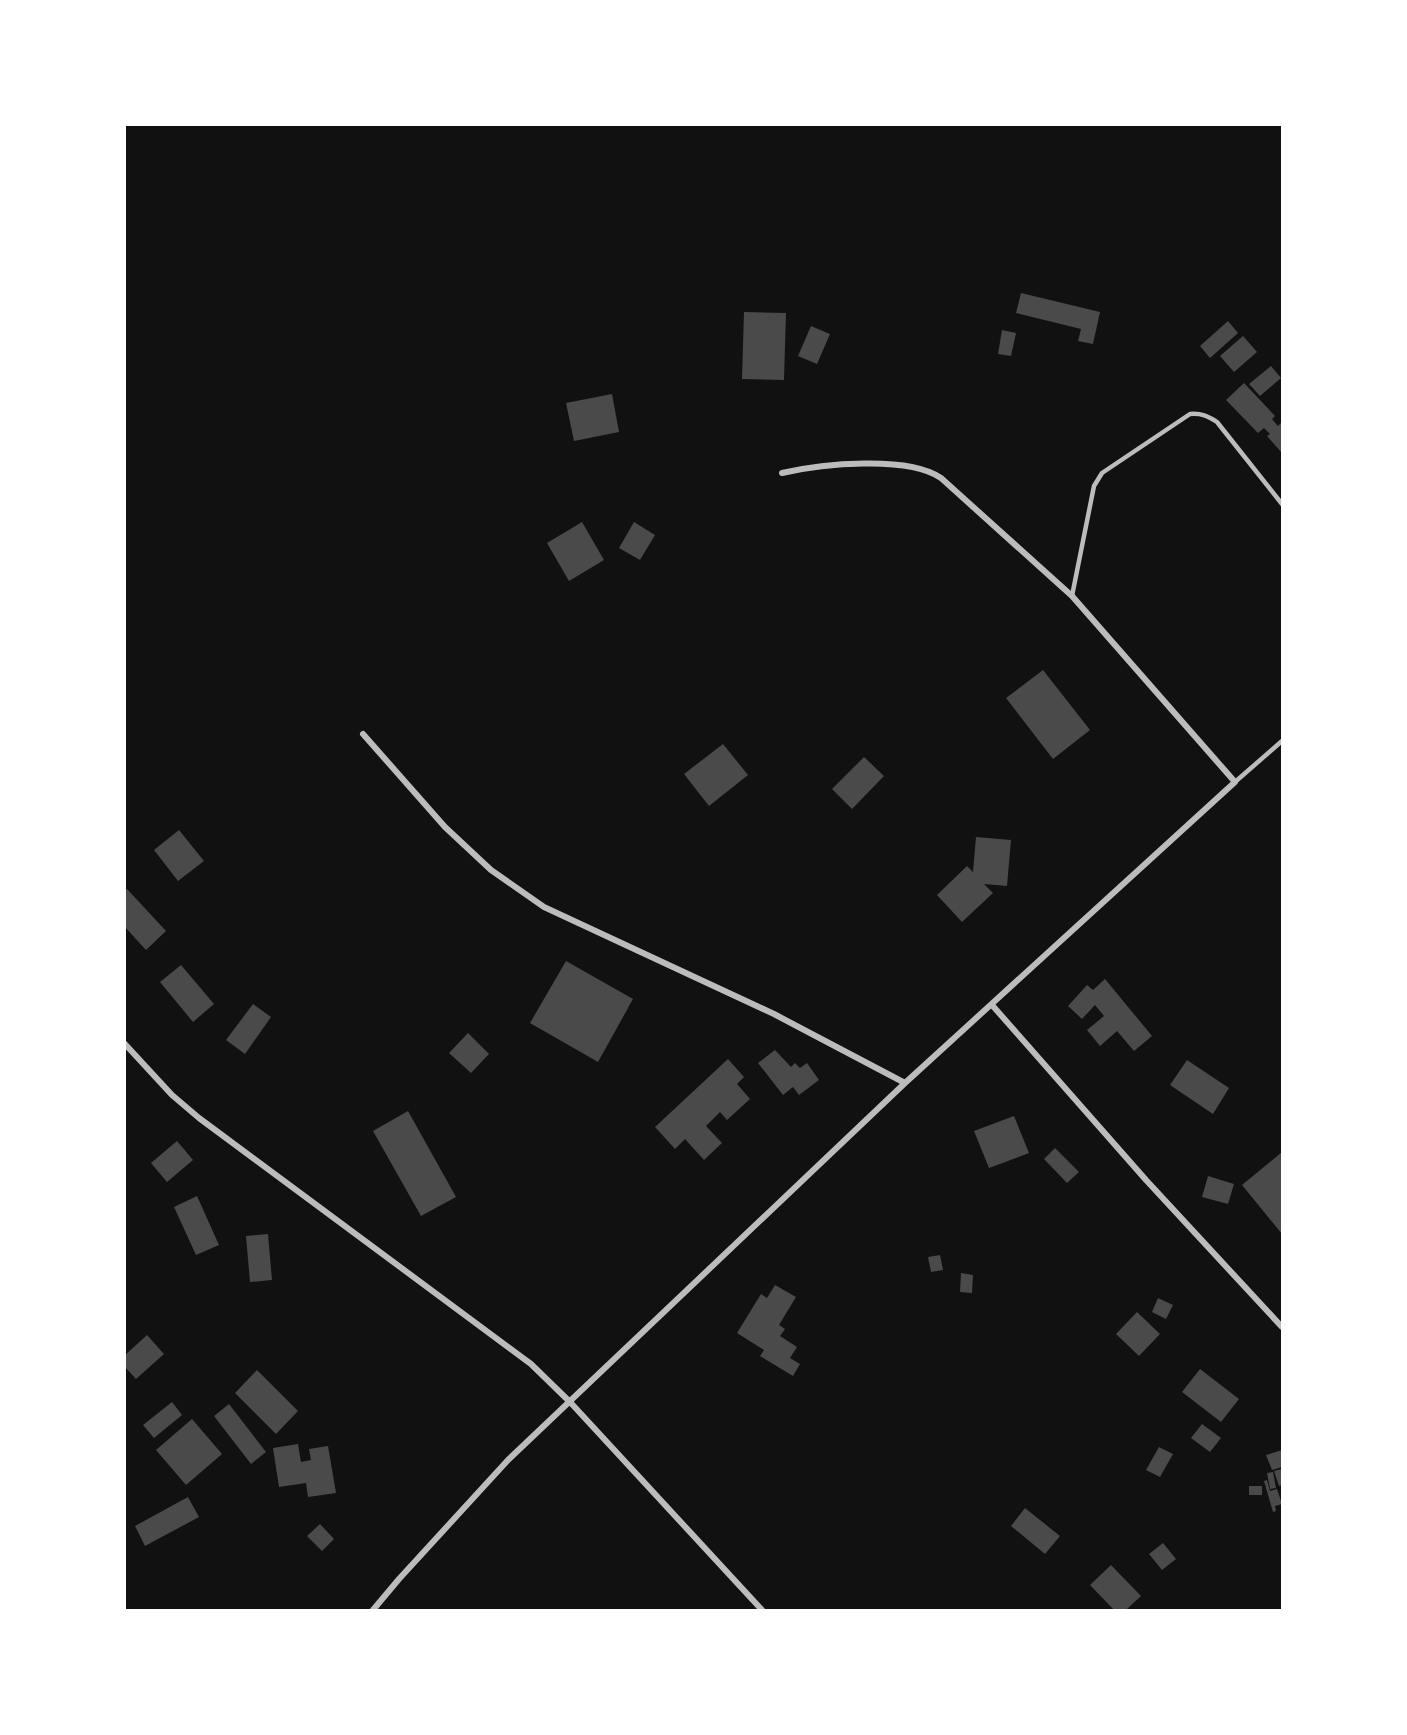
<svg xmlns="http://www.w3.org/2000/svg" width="1407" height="1735" font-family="Helvetica,sans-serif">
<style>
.building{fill:#4a4a4a}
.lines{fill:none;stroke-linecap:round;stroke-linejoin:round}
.service{stroke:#bcbcbc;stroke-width:4.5}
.minor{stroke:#bcbcbc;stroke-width:6}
</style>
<rect width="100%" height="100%" fill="#111"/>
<path class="building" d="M1021,293L1100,312L1093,344L1078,341L1081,329L1016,313Z
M744,312L786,313L784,380L742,379Z
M1228,321L1238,333L1210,358L1200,346Z
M811,326L830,334L817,364L798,356Z
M1002,330L1016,333L1011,356L998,354Z
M1243,336L1257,352L1234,372L1220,356Z
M1271,366L1281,378L1260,396L1249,384Z
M1244,383L1275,416L1272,419L1278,426L1282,422V453L1267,436L1270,434L1264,428L1258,433L1226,400Z
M612,394L619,432L574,441L566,403Z
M582,522L604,560L569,581L547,543Z
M634,522L655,535L640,560L619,548Z
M1043,670L1090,730L1053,759L1006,698Z
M723,744L748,775L709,806L684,774Z
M864,757L884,776L852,809L832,789Z
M179,830L204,861L178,881L154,850Z
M976,837L1011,840L1007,886L984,884L993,893L962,922L937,895L967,866L973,872Z
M127,889L166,931L146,950L124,926V891Z
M566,961L633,999L598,1062L530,1023Z
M181,965L214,1004L193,1022L160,982Z
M1105,979L1152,1036L1134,1051L1117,1031L1100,1046L1087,1030L1104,1016L1095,1005L1082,1019L1068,1006L1087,985L1093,990Z
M253,1004L271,1017L245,1054L226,1040Z
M468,1033L489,1054L471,1073L449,1053Z
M775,1050L791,1067L795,1063L800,1068L807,1063L819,1080L799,1095L793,1087L783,1095L758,1063Z
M728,1059L744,1077L737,1084L750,1099L727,1120L720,1112L706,1126L722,1143L704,1160L685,1139L675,1149L655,1127Z
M1187,1060L1229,1088L1213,1114L1170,1085Z
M408,1111L456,1197L421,1216L373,1131Z
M1014,1116L1029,1153L989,1168L974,1131Z
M177,1141L193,1160L167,1182L151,1163Z
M1055,1148L1079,1172L1067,1183L1044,1159Z
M1282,1152V1234L1242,1185Z
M1208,1176L1234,1184L1228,1204L1202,1197Z
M197,1196L219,1245L196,1255L174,1207Z
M268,1234L272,1280L250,1282L246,1236Z
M940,1255L943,1270L931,1272L928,1257Z
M961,1273L973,1275L972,1293L960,1292Z
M775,1285L796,1297L779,1325L785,1329L780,1336L797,1347L790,1358L800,1364L793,1376L760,1356L764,1350L737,1333L761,1294L767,1298Z
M1158,1298L1173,1305L1166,1319L1152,1312Z
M1137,1312L1160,1334L1139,1356L1116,1334Z
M147,1335L164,1354L136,1379L124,1366V1356Z
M1200,1369L1239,1399L1221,1422L1182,1392Z
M257,1370L298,1411L276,1434L235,1393Z
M172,1402L182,1415L154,1438L143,1425Z
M229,1404L266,1452L251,1464L214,1416Z
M192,1419L222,1454L186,1485L156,1450Z
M1202,1424L1221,1438L1210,1452L1191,1438Z
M298,1444L301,1462L311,1460L309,1449L328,1446L336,1493L308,1497L306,1483L279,1487L273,1448Z
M1159,1447L1173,1454L1160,1477L1146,1470Z
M1282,1450V1467L1272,1470L1266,1455Z
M1282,1469V1485L1279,1486L1274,1471Z
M1273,1472L1276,1488L1270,1489L1267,1473Z
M1267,1480L1270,1491L1277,1489L1282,1504L1275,1506L1276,1511L1273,1512L1264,1481Z
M1249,1486H1262V1495H1249Z
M188,1497L199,1517L145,1546L135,1526Z
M1025,1508L1060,1536L1045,1554L1011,1526Z
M320,1524L334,1539L322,1551L307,1536Z
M1163,1543L1176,1559L1162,1570L1149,1554Z
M1111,1565L1141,1596L1126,1610H1114L1090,1585Z"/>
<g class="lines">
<path class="service" d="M1072,596L1094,486L1102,473L1190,414C1201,413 1208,416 1217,422L1282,504
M1235,782L1282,741"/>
<path class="minor" d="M363,734L445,827L491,870L544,907L774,1014L905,1083
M992,1005L1146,1180L1282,1327
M124,1043L172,1095L199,1118L531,1364L570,1402L762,1610
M373,1610L399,1579L508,1460L905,1083L1235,782L1072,596L941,478C908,455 821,464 782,473"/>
</g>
<rect width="1407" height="1735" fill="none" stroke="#ffffff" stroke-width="252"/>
</svg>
